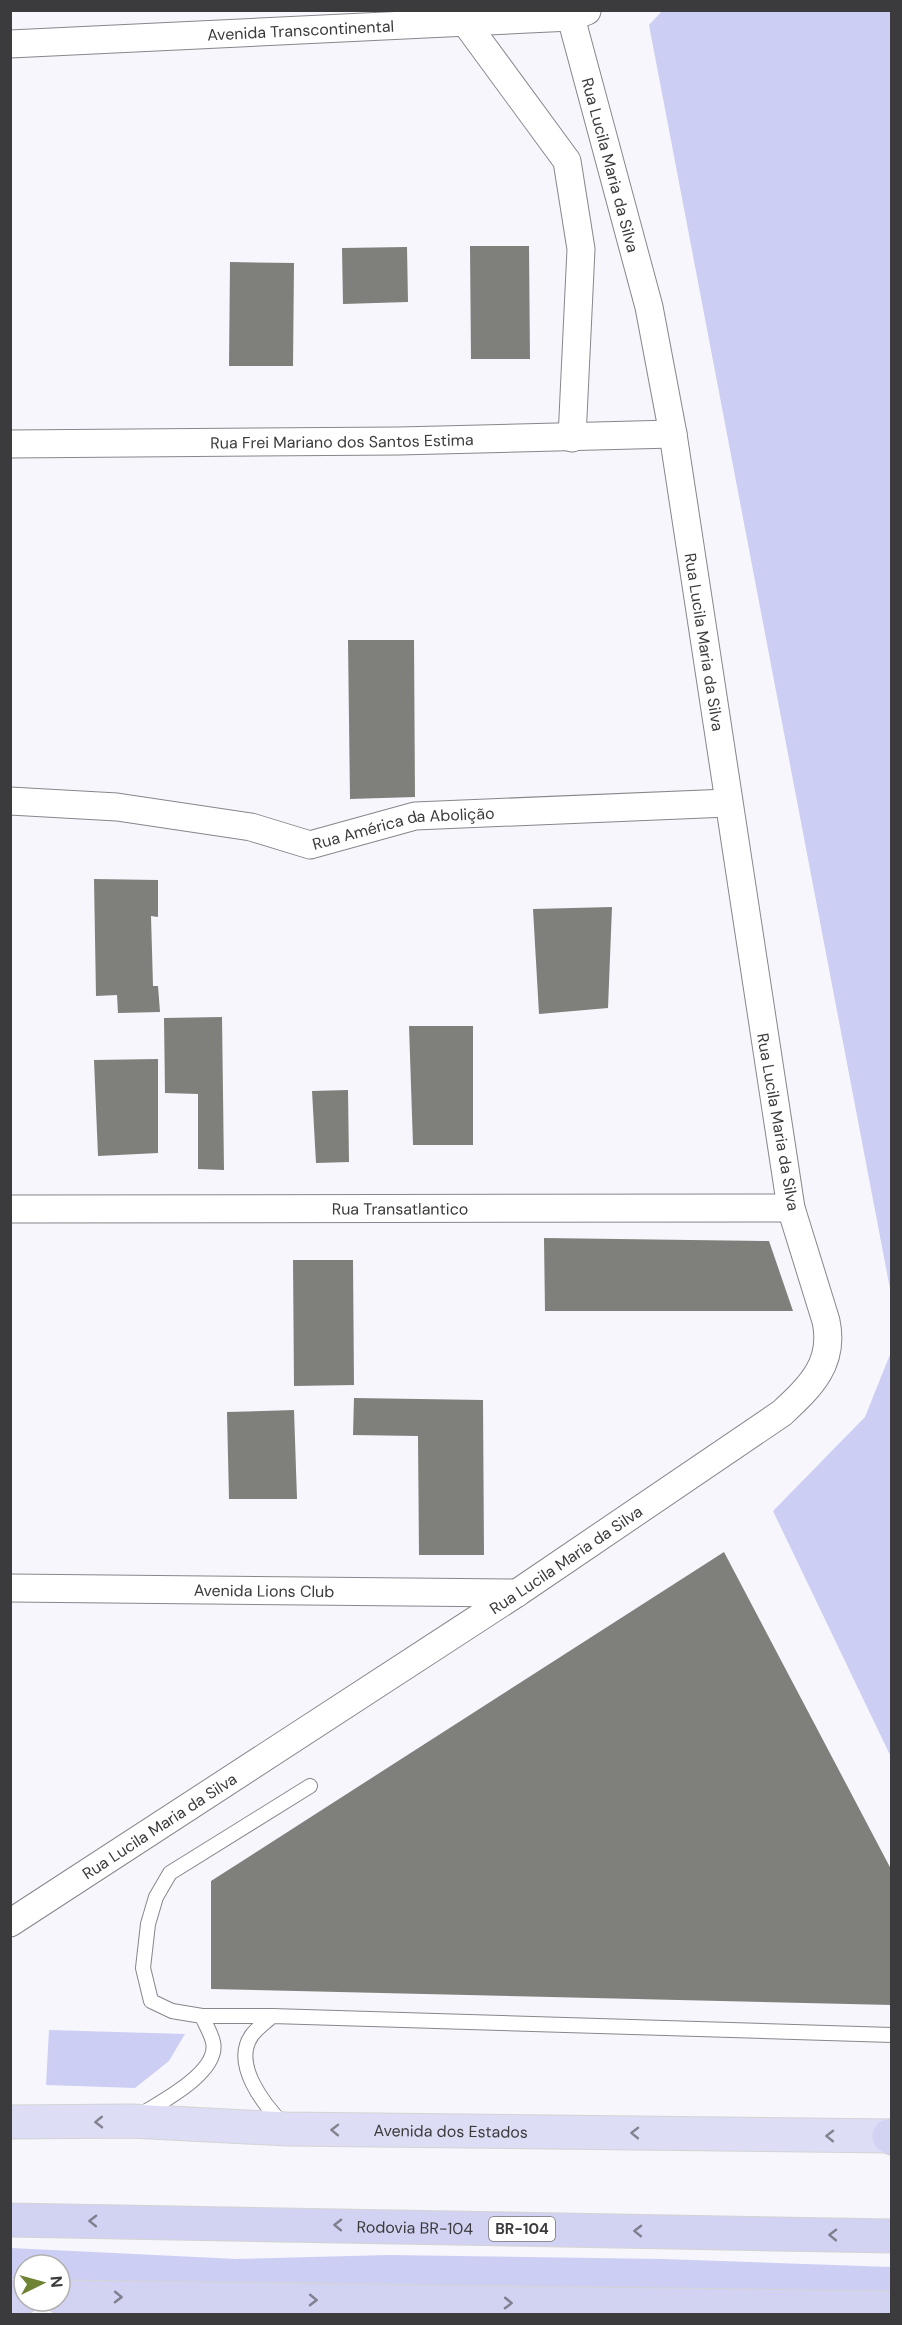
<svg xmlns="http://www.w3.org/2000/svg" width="902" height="2325" font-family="'DM Sans',sans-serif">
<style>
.green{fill:#cdcef4}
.building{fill:#7f807b}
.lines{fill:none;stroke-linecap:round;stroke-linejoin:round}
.service-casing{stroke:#86868c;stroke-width:16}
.minor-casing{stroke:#86868c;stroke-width:29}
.primary-casing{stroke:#d4d4d4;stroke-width:35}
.trunk-casing{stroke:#d4d4d4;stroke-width:35}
.service{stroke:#fff;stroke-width:14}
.minor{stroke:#fff;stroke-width:27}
.primary{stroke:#ddddf6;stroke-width:33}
.trunk{stroke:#d2d2f3;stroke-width:33}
.oneway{stroke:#848490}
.oneway2{stroke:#7f7f8f}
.labels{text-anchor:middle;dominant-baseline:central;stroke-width:6;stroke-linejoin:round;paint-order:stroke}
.shield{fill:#fff;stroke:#767677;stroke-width:1.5}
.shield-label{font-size:15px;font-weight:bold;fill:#3b3b3d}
.street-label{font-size:16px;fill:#3b3b3d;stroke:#fff}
</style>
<rect width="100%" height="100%" fill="#f6f6fc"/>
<path class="green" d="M663,10L891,11V1294L649,25Z
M891,1352L892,1757H891L773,1511L865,1417Z
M49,2030L185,2034L169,2061L135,2088L46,2085Z
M11,2248L237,2259L389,2255L663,2259L891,2267L892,2291C614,2287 337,2289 60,2280V2265H24V2279H11Z"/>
<path class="building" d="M470,246H529L530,359H471Z
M407,247L408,302L343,304L342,248Z
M230,262L294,263L293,366H229Z
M348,640H414L415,797L350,799Z
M94,879L158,880V917L151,916L153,986H158L160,1012L118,1013L117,995L96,996Z
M612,907L608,1008L539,1014L533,909Z
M222,1017L224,1170L198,1169V1094L165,1093L164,1018Z
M409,1026H473V1145H413Z
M158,1059V1153L98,1156L94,1060Z
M348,1090L349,1162L316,1163L312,1091Z
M544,1238L769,1241L793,1311H545Z
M293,1260H353L354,1385L294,1386Z
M354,1398L483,1400L484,1555H419L418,1436L353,1435Z
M294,1410L297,1499H229L227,1412Z
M724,1552L892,1871V2005L211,1989V1881Z"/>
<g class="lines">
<g class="service-casing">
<path id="service" d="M202,2016H272
M140,2115C161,2102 220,2072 213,2042C211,2033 205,2024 202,2016L172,2011L151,2001L143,1968L148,1924L156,1897L170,1873L310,1786
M284,2125C265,2106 231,2064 252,2035C257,2028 266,2022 272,2016L892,2035"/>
</g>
<g class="minor-casing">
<g id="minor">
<path d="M465,22L567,161L581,249L572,438"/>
<path id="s1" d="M10,44L571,17L587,11"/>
<path id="s2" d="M10,444L399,441L673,434"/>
<path id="s3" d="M10,801L117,807L251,827L310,845L415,816L728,803"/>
<path id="s4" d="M10,1209L791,1208"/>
<path id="s5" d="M10,1588L517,1593"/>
<path id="s6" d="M10,1923L517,1593L782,1413C811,1386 835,1363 826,1321L791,1208L673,434L649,307L569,10"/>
</g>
</g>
<g class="primary-casing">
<g id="primary">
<path id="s7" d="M10,2122L131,2121L287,2129L892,2136"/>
</g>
</g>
<g class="trunk-casing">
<g id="trunk">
<path d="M889,2136L892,2138"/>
<path id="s8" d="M10,2220L892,2236"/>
<path d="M10,2297H24"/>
<path d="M60,2297L892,2308"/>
</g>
</g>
<use href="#service" class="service"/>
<use href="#minor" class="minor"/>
<use href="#primary" class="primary"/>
<use href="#trunk" class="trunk"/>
</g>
<defs><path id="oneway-chevron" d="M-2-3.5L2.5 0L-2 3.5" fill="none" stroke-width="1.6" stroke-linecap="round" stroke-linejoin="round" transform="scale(1.5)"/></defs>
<g class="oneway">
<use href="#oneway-chevron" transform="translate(99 2122) rotate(179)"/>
<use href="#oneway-chevron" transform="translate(335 2130) rotate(-179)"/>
<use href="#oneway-chevron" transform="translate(635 2133) rotate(-179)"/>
<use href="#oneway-chevron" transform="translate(830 2136) rotate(-179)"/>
</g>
<g class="oneway2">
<use href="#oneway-chevron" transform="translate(93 2221) rotate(-179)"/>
<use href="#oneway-chevron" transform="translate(338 2225) rotate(-179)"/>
<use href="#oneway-chevron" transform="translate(638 2231) rotate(-179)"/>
<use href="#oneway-chevron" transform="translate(833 2235) rotate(-179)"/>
<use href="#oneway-chevron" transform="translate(118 2297) rotate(1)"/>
<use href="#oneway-chevron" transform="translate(313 2300) rotate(1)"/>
<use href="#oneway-chevron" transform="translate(508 2303) rotate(1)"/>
</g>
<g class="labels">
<rect class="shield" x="489" y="2217" width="66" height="24" rx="4.5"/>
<g class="shield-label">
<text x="522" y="2229">BR-104</text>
</g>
<g class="street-label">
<text stroke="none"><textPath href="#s1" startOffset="291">Avenida Transcontinental</textPath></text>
<text transform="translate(610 165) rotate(75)">Rua Lucila Maria da Silva</text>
<text stroke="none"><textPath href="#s2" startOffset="332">Rua Frei Mariano dos Santos Estima</textPath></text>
<text transform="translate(704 642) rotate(81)">Rua Lucila Maria da Silva</text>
<text stroke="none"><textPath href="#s3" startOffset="400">Rua América da Abolição</textPath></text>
<text transform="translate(778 1122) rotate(80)">Rua Lucila Maria da Silva</text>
<text stroke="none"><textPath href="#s4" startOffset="390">Rua Transatlantico</textPath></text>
<text stroke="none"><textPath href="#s6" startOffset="664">Rua Lucila Maria da Silva</textPath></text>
<text stroke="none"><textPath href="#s5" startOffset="254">Avenida Lions Club</textPath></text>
<text stroke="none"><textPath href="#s6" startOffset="178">Rua Lucila Maria da Silva</textPath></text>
<text stroke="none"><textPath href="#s7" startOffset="441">Avenida dos Estados</textPath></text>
<text stroke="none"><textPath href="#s8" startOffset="405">Rodovia BR-104</textPath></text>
</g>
</g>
<rect width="902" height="2325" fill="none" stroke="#3b3b3d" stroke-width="24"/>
<g transform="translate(42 2283) rotate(85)"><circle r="28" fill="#ffffff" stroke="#b1b1b1" stroke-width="1.5"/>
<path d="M0-4.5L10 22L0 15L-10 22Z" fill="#6e8333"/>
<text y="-9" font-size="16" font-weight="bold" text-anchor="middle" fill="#3b3b3d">N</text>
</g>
</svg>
